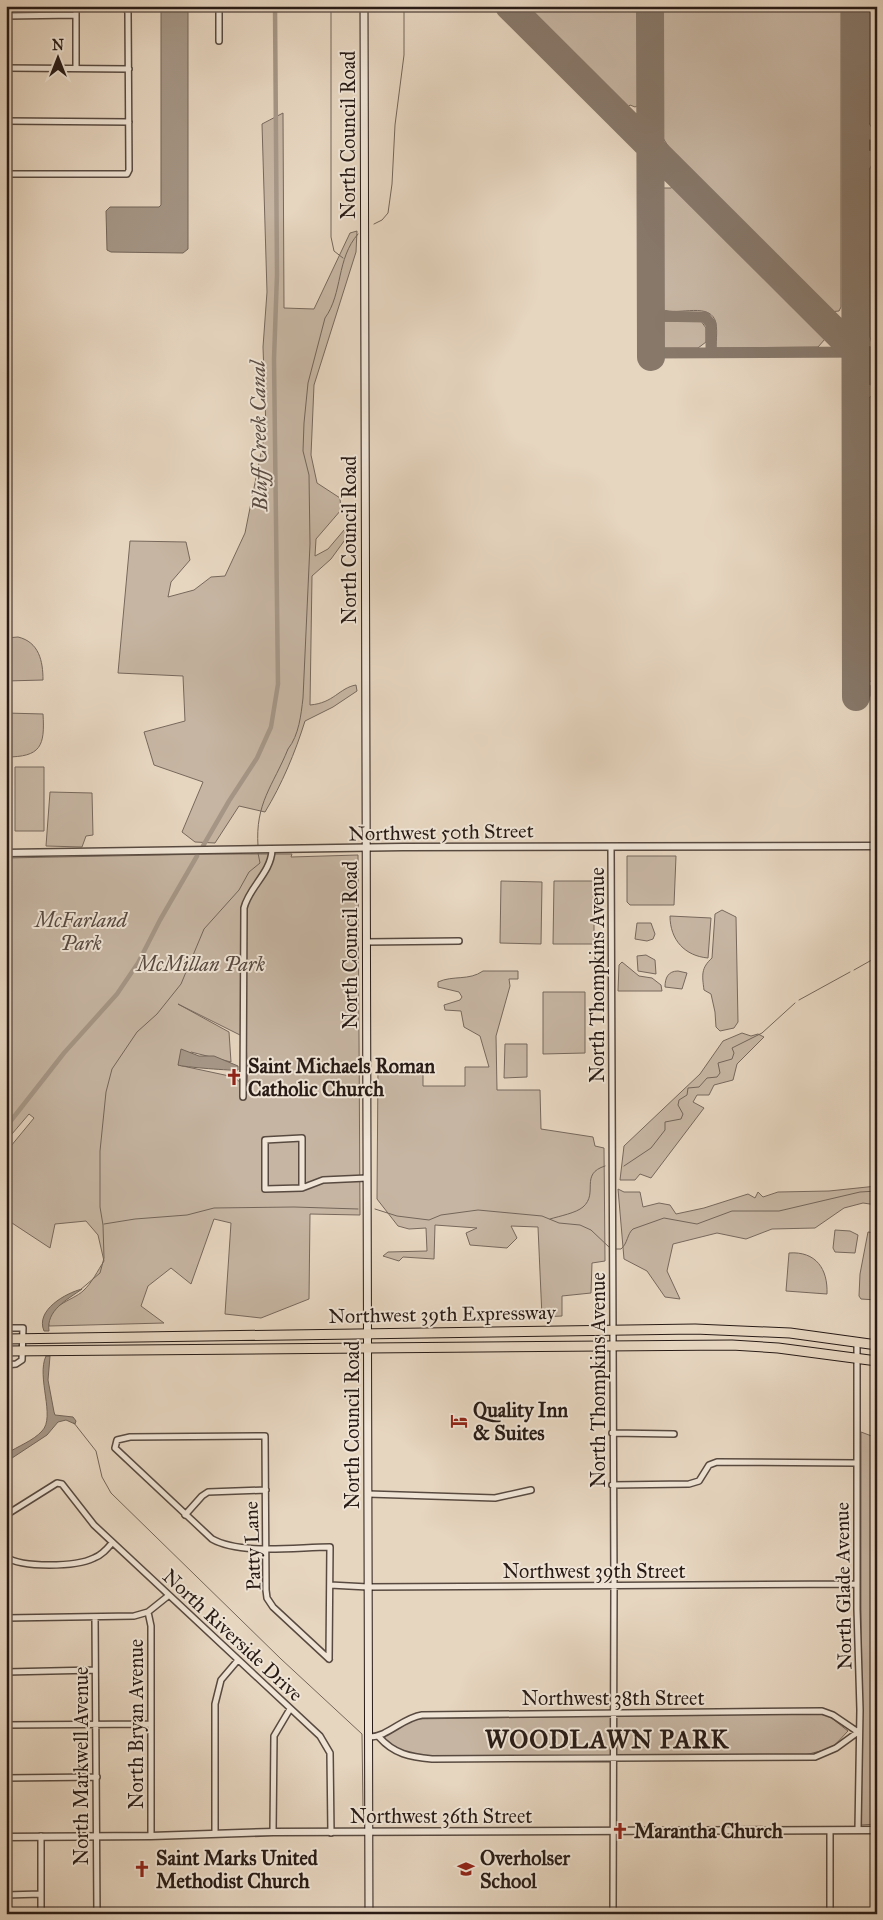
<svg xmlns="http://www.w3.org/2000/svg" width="883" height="1920" font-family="'IM FELL Great Primer',serif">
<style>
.green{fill:#c6b5a2;stroke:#77685c;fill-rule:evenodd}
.water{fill:#a59686;stroke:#736559}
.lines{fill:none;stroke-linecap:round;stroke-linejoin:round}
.stream{stroke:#736559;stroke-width:1}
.canal{stroke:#a59686;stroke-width:4.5}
.taxiway{stroke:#87786a;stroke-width:11}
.runway{stroke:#87786a;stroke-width:28}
.minor-casing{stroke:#584a40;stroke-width:8}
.tertiary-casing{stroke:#584a40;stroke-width:9}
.secondary-casing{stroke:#281b16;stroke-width:9}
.trunk-casing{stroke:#281b16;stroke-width:11}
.minor{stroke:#efe4d5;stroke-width:5}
.tertiary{stroke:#efe4d5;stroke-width:6}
.secondary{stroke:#efe4d5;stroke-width:7}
.trunk{stroke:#e6d5bf;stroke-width:9}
.labels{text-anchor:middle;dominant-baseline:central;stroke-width:4;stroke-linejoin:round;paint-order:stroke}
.street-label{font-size:20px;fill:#281b16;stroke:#efe4d5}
.park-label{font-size:20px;font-style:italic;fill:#574940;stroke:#efe4d5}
.poi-label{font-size:20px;font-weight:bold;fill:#281b16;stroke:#efe4d5;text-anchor:start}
.water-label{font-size:21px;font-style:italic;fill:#5a4c43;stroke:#efe4d5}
.district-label{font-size:25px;font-weight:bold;letter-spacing:1px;fill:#281b16;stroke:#efe4d5}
</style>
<rect width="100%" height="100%" fill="#e6d5bf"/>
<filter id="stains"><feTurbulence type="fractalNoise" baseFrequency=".004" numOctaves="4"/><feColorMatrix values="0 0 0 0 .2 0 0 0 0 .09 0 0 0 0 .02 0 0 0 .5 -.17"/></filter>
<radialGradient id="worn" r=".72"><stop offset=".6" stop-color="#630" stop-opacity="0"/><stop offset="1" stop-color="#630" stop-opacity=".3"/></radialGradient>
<path class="green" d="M522,6H643V99L641,104L635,107L630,105L626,109Z
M657,6H841V307L839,311L829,312L665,149L668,146L660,133L657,119Z
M869,6H877V137L869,123Z
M283,113L284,308L314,309L350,233L357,231L356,252L314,385L311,455L317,483L340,498L341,510L316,539L315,556L328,549L350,523L357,525V535L347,537L331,559L312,576L310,705C334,703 339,688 356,685L357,691L333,707L305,721C295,753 282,784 265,812L239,806L215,843L195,842L182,832L203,782L154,765L144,732L185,721L183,676L118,673L130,541L186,542L190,560L171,582L168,597L194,590L211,577L225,576L245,533L266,428L263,347L267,292L262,124Z
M877,155V346L872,344L870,337L869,170Z
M675,185L823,332L825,339L818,347L716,348C716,340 718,328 715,320C707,301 673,318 660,308L657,302V194L664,188H671Z
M657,321H701L706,328V342L698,348H664L657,341Z
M877,391V686H876L869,680V398Z
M18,637C39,642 43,661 43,680L6,681V638Z
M6,713L43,714C45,746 41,757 6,757Z
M15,767H44V831H15Z
M50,792L92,793L93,835L86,836L82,847L46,846Z
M213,854H292L291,857L358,855L360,1215L310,1214L309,1299L261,1318L225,1314L231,1223L214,1219L191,1284L171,1268L148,1286L141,1306L164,1323L49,1326C43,1307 74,1300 83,1291C92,1283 98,1270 104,1261L98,1235L86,1221L55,1224L50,1248L12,1223H6V1152L34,1118L29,1114L6,1141V858ZM178,1004L246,1038L248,1089L234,1077L178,1065L191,1052L231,1062L229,1032Z
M627,856H676L674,905H630L627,902Z
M501,881L542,882L541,944L500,943Z
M554,881H594V944H553Z
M722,910L736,917L738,1022L734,1028L720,1031L716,1027L715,1012L711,994L704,990C702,975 701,968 712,958L715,914Z
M670,916L711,918L708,958C685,956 670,940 670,916Z
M637,923H651L655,934L653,939L647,941L635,939Z
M646,955L655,960L656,974L638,971L637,956Z
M622,962L639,976L652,978L661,985L662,991H618L619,965Z
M483,971H518V979H509L510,986L496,1036L497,1090H540L541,1129L593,1137L595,1146L604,1148L605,1261L592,1263L591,1293L562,1296V1316L542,1317L538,1227L511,1226L517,1238L507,1248L470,1245L466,1233L477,1228L435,1225L434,1259L403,1257L399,1261L383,1256L388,1252L427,1251L426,1228L409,1229L398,1226L377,1199L378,1067H405L423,1075V1086H465V1067H489L480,1036L464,1027L461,1011L445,1010L444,1005L460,1000L462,997L459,992L438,987V982C453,975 469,981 483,971Z
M678,971L687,973L682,989L665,987C665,978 668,971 678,971Z
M543,992H585V1053L543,1054Z
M742,1033L751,1036L758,1034L764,1037L737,1064L733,1080L714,1085L709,1095H697L693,1102L704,1108L651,1178L640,1174L635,1180H620L624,1146L700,1074L723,1041Z
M505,1044H527V1077L504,1078Z
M877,1186V1205L863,1203L844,1208L815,1228L772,1229L746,1239L717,1233L673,1244L667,1271L680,1299L665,1297L647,1271L624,1259L618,1189L624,1192H640L643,1207L659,1203L670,1205L676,1214L704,1208L748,1194L755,1198L758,1192L763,1197L778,1192L829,1191Z
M835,1230L850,1231L858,1235L855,1253L835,1252L833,1248Z
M868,1232L877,1233V1300L861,1299L859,1296L860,1274Z
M789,1253C816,1251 828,1269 827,1294L786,1291Z
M861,1432L877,1438V1824L861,1825Z
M814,1713L829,1716L848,1731L832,1748L805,1755L428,1757L399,1751L385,1741V1736L414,1719Z"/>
<path class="water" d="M161,6H188V249L183,253L111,252L107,250L106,211L110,207H159L161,205Z
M181,1049L199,1056H214L238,1066V1070C235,1071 182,1067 178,1065Z
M82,1289C67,1300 46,1310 49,1331H44C35,1310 66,1293 82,1289Z
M46,1356H50L48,1380L54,1412L55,1415L73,1417L76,1421L75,1424L66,1420L58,1422L47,1435L6,1462V1454C18,1446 33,1441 42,1431C56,1417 36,1377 46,1356Z"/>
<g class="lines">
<path class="stream" d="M331,6V237L334,251L343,258
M374,224L382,220L388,213L392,184L395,125L404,55V6
M258,846C255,803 273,786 288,749C299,735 301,715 303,698L310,544L309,475L303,451L304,423L308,383L325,318C343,293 336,259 358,234
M854,970L877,957
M799,1000L850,972
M624,1166L651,1148L665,1130V1122L681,1119L683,1114L678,1105L679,1100L687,1095L688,1088L699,1087L707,1078L717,1077L720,1073L718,1063L732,1059L734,1053L732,1048L762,1033L795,1003
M375,1209L397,1216L429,1220L441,1215L478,1210L542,1216L559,1223L580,1225L591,1230L610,1248
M550,1219C560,1216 576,1213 583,1207C599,1193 579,1174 605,1166
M104,1224L135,1219L187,1215L214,1208L294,1207L358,1209
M616,1249H621C628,1243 627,1234 633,1229L664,1218L697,1224L732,1211H779L860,1192L877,1191
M80,1290L100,1273L104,1258L103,1225L100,1207V1151L106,1092L112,1069L137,1032L157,1014L181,984L204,929L239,890L249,872L260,863L258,853
M74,1423L96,1451L102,1477L111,1493L281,1659L362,1734L363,1809"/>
<path class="canal" d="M203,846L229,801L257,758L271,727L278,684L274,359L277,275L275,6
M6,1127L64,1053L117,994L138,963L160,920L197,856"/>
<path class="taxiway" d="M855,130L861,144L877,146
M855,162L858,152L867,146
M650,316L705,317L711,324V352
M651,353L877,352
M856,672L857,683L860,689L877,692"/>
<path class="runway" d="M509,6L877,373
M650,6L651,357
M855,6L856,697"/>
<g class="minor-casing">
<path id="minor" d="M219,6V41
M6,16L76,15
M6,68L129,69
M76,68V6
M6,121L129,122
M6,174H127L129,170L128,13L126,6
M611,847L614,1586L613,1914
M366,942L459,941
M243,1097L244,908C249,887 271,873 272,850
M302,1188V1138L265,1140V1189L302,1188L323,1180L367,1178
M6,1328H23L22,1360L16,1364L6,1365
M857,1341V1609L860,1710L858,1830
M612,1433L674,1434
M612,1485L689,1484L699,1481L709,1465L717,1462L856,1463
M368,1494L495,1498L531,1490
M6,1515L57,1483L62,1484L94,1525L320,1736L330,1753L331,1833
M185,1515L202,1496L208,1492L266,1490
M6,1557C22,1568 76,1567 94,1558C102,1555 107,1549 112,1543
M330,1585L368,1587L857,1584
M148,1612L151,1626V1836
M95,1617L97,1914
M6,1618L134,1616L148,1612L168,1596
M329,1659L330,1547C297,1547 240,1555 212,1539L115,1448L117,1440L130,1437L265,1436L266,1590L267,1598L273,1607L329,1659
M6,1672L95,1670
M6,1725L151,1724
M369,1737C388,1737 402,1718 422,1715L822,1711L833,1715L858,1732L836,1748L815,1757L432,1759C410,1757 394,1754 379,1737
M6,1778L97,1777
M273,1832L274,1736L290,1709
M215,1833V1704L221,1680L238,1660
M41,1836V1914
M6,1895L41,1894
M830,1914V1831"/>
</g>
<g class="tertiary-casing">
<path id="tertiary" d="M6,853L403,847L877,846
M6,1837L151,1836L273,1832L877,1830"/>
</g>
<g class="secondary-casing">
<path id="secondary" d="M364,6L369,1914"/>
</g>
<g class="trunk-casing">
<path id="trunk" d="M6,1339L695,1329L790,1333L877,1345
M6,1351L732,1345L778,1348L877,1361"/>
</g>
<use href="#minor" class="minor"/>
<use href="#tertiary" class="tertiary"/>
<use href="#secondary" class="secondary"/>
<use href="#trunk" class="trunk"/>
</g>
<defs>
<g id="church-bare" transform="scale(1.35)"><path d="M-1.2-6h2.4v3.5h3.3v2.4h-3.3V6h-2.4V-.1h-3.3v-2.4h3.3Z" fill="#8f2418" stroke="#efe4d5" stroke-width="2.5" paint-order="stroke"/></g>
<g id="hotel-bare" transform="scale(1.35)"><path d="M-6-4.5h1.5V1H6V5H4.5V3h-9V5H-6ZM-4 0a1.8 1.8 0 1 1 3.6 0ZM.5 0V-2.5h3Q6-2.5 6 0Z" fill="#8f2418" stroke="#efe4d5" stroke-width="2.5" paint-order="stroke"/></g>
<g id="school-bare" transform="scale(1.35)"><path d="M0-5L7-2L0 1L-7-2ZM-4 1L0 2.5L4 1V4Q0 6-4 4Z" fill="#8f2418" stroke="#efe4d5" stroke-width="2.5" paint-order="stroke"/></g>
</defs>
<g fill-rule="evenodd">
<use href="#church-bare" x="234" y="1077"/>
<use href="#hotel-bare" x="459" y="1421"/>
<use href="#church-bare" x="620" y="1831"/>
<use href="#church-bare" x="142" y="1869"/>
<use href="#school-bare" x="466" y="1869"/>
</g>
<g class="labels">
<g class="street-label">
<text transform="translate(348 135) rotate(-90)">North Council Road</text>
<text transform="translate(349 540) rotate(-90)">North Council Road</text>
<text transform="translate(441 832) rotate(-1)">Northwest 50th Street</text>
<text transform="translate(350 945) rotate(-90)">North Council Road</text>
<text transform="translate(597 975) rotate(-90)">North Thompkins Avenue</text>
<text transform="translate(442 1314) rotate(-1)">Northwest 39th Expressway</text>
<text transform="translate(598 1380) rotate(-90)">North Thompkins Avenue</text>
<text transform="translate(352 1425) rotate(-90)">North Council Road</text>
<text transform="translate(252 1546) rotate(-92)">Patty Lane</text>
<text x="594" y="1571">Northwest 39th Street</text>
<text transform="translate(843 1586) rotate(-91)">North Glade Avenue</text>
<text transform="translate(233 1635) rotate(43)">North Riverside Drive</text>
<text x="613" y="1698">Northwest 38th Street</text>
<text transform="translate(136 1724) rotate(-90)">North Bryan Avenue</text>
<text transform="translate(81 1766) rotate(-90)">North Markwell Avenue</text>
<text x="441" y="1816">Northwest 36th Street</text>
</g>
<g class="park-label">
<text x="81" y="920">McFarland<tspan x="81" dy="23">Park</tspan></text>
<text x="201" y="964">McMillan Park</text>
</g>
<g class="poi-label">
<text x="248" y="1066">Saint Michaels Roman<tspan x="248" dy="23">Catholic Church</tspan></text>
<text x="473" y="1410">Quality Inn<tspan x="473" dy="23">&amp; Suites</tspan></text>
<text x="634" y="1831">Marantha Church</text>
<text x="156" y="1858">Saint Marks United<tspan x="156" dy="23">Methodist Church</tspan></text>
<text x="480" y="1858">Overholser<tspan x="480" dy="23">School</tspan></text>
</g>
<g class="water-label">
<text transform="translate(259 436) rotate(-91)">Bluff Creek Canal</text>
</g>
<g class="district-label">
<text x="607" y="1739">WOODLAWN PARK</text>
</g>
</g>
<rect width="883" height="1920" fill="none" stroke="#e6d5bf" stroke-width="25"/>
<rect x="8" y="8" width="868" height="1905" fill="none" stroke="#281b16" stroke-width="2.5"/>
<rect x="12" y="12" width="858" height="1895" fill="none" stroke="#281b16"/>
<g transform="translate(58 58)" stroke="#efe4d5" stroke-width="4" paint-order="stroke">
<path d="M0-4L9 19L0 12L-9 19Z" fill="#281b16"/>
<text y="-8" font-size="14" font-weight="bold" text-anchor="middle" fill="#281b16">N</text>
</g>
<rect width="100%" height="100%" filter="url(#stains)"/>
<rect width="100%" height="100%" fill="url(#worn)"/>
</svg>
